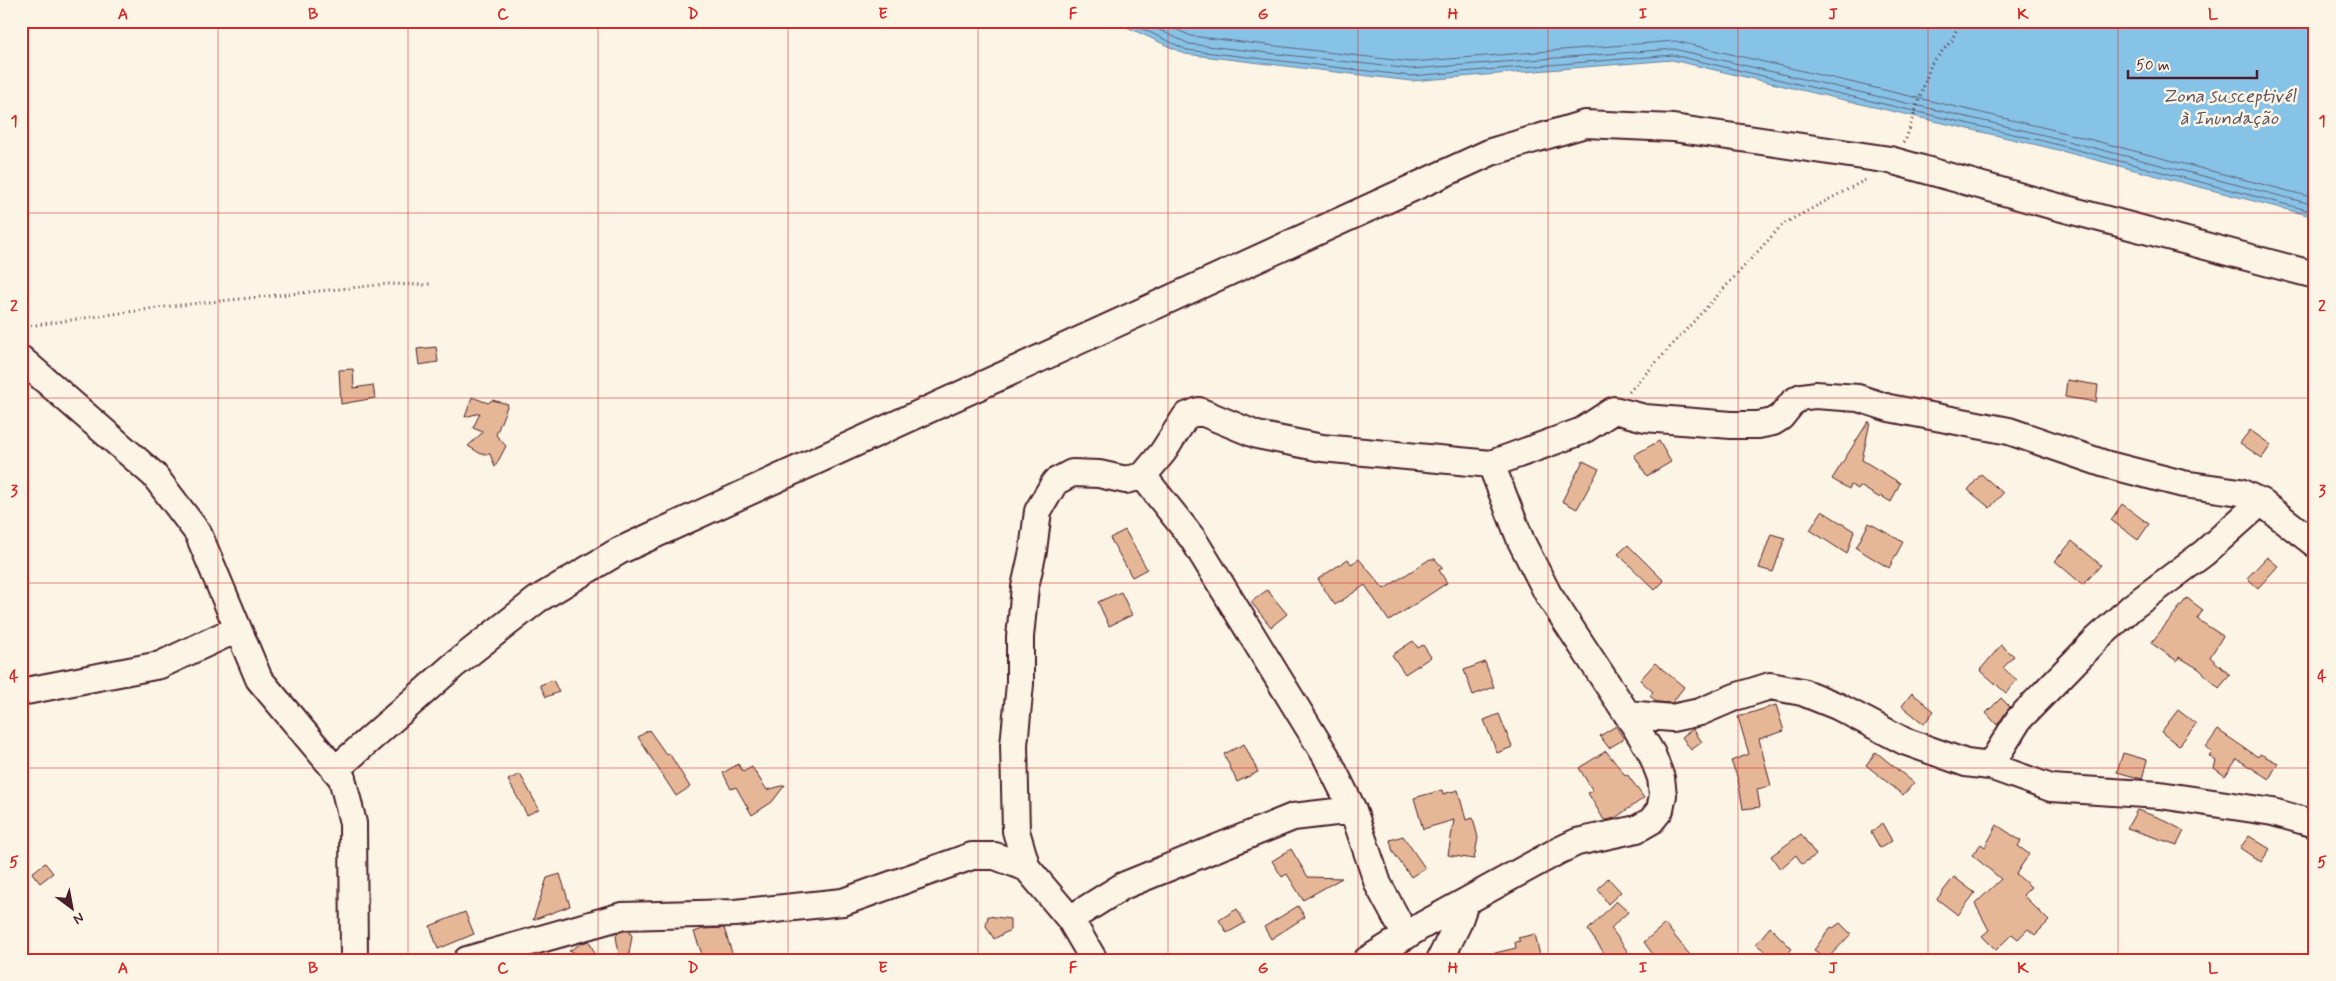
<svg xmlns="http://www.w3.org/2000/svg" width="2336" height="981" font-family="Mynerve,sans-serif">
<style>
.water{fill:#87c3e7;stroke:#6f819c}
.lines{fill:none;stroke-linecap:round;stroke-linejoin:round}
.shore{stroke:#626176;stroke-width:1}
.building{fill:#e6b797;stroke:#4a1f2b}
.minor-casing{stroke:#4a1f2b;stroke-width:30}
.path{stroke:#4a1f2b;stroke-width:3;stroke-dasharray:1 4;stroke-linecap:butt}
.minor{stroke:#fcf5e5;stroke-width:26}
.grid{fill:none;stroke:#d62828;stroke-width:1;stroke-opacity:0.55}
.labels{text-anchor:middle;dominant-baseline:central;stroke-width:5;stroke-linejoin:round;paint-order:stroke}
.water-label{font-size:19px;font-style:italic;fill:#5c5063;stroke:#fcf5e5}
.neatline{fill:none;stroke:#d62828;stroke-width:2}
.grid-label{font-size:16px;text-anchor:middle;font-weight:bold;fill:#d62828}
</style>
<rect width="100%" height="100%" fill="#fcf5e5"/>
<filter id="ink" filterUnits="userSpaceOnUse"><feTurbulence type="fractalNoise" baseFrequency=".02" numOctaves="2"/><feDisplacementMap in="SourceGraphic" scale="10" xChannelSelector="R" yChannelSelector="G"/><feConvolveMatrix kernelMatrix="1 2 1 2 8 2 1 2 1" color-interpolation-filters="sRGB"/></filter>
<g filter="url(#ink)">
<path class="water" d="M1114,21H2315V217L2046,147L1672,60L1411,81L1185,54Z"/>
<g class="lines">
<path class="shore" d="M1126,21L1187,50L1411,76L1673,55L2047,142L2315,212
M1141,21L1189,44L1411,69L1674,49L2048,136L2315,205
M1158,21L1191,36L1411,62L1675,41L2050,129L2315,198"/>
</g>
<path class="building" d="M436,347L438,362L419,365L417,349Z
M353,369L354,388L373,385L375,398L341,404L339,370Z
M2067,380L2098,385L2096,402L2065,397Z
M472,397L488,403L492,400L508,404L496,435L506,446L495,467L490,454H481L468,446L483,432L473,428L480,413L465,417Z
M1868,422H1870L1862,460L1900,483L1891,502L1881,496L1880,498L1860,486L1858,489L1851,485L1849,489L1832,479Z
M2250,430L2271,445L2262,458L2240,443Z
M1659,441L1671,462L1647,476L1634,455Z
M1583,461L1599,469L1577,509L1562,501Z
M1981,474L2003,493L1990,508L1968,490Z
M2122,504L2149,524L2138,540L2111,520Z
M1822,511L1854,531L1847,554L1810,530Z
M1869,523L1903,542L1889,568L1856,548Z
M1125,530L1147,569L1132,577L1110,538Z
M1771,534L1785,538L1773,572L1759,568Z
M2072,541L2101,565L2083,585L2055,561Z
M1628,545L1664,581L1655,590L1618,554Z
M2267,557L2278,566L2258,588L2247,578Z
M1348,559L1351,564L1359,559L1384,589L1430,559H1435L1443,568L1439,570L1447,583L1389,621L1365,585L1335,605L1330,598L1318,579Z
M1267,590L1287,614L1271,627L1251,602Z
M1121,592L1132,615L1109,626L1098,602Z
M2187,598L2203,610L2197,619L2223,636L2210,657L2230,675L2219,688L2199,669L2179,657L2177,661L2151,643Z
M1413,641L1418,648L1423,645L1431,657L1405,674L1392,655Z
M2001,645L2014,656L2003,668L2017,680L2006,693L1980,670Z
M1485,662L1494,687L1473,695L1464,670Z
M1655,663L1684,687L1672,703L1657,702L1650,696L1653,692L1640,680Z
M553,680L559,692L546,697L540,685Z
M1912,693L1934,711L1924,724L1902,706Z
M2001,698L2010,707L1997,725L1986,713Z
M1776,705L1784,731L1759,739L1771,786L1757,789L1760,807L1743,809L1738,779L1731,761L1749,754L1738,717Z
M2178,710L2196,724L2179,746L2161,732Z
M1499,714L1512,747L1497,753L1484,720Z
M1616,726L1624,739L1609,748L1600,736Z
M1693,729L1702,742L1691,750L1682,737Z
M649,730L666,754L669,753L690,787L676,796L638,737Z
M2218,730L2258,757L2260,754L2278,763L2269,779L2237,759L2225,776L2214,768L2216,761L2209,756L2212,753L2206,747Z
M1244,744L1258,772L1237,782L1224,754Z
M1606,751L1625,775L1627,774L1644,798L1615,818L1607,820H1604L1588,793L1593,791L1579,768Z
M1876,752L1914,783L1903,795L1866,765Z
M2123,753L2147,760L2142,779L2117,772Z
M738,764L743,772L752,767L767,790L785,785L772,802L752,815L736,787L731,789L723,773Z
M520,774L539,809L527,815L508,780Z
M1442,790L1443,794L1458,790L1466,820L1473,818L1478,838L1474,859L1448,855L1454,820L1423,829L1414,798Z
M2137,810L2160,818L2184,831L2177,845L2127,828Z
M1882,823L1892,841L1880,848L1871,832Z
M1997,825L2021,841L2018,846L2029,854L2016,874L2031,887L2023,895L2049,921L2035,935L2028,929L2018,939L2012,934L1996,950L1982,936L1989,930L1975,904L2001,879L1972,855L1981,844L1985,847Z
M1801,834L1816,855L1802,864L1796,855L1780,869L1771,856Z
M1403,836L1425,868L1411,877L1393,852L1390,840Z
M2249,836L2270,849L2261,862L2240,848Z
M1291,849L1308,877L1342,878L1303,900L1287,874L1282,877L1272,861Z
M45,863L53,873L40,883L32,873Z
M560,874L570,906L533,920L547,878Z
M1954,877L1975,893L1958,915L1937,899Z
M1608,878L1621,892L1608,904L1598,889Z
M1616,901L1628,912L1611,928L1628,952L1617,960H1609L1588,930Z
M1298,906L1305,917L1271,939L1264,927Z
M1237,909L1245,923L1227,933L1219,920Z
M465,912L474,934L438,949L430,926Z
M988,916L1010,919V930L994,939L986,926Z
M1840,923L1851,934L1827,959L1814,950L1831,927L1833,928Z
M1665,924L1694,960H1657L1644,942Z
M1770,927L1792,949L1781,960H1760L1767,953L1756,944Z
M724,928L732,953L711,960H704L694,932L703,929Z
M624,931H629L632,936L628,960H620L616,936L618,933Z
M1535,934L1541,960H1492L1491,954L1516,948L1515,942L1520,941L1518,938Z
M589,941L598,960L569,951L582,943Z"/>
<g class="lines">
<g class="minor-casing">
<path id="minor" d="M21,359L154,475L198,533L259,679L342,778L353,823L354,960
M1143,476L1193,539L1326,756L1353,810L1378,884L1406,936
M21,692L160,665L237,629
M1627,714L1672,718L1700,712L1735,697L1770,686L1802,692L1837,706L1904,741L1966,763L1990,766L2051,788L2160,795L2273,812L2315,824
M1990,766L2019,719L2097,639L2132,607L2204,553L2261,502
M335,770L454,665L538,599L619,551L1491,152L1585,124L1673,128L1890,160L2047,204L2315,275
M1070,919L1123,886L1293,817L1353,810
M467,960L622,916L735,913L843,902L972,856H995L1027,868
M1094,960L1070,919L1027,868L1016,831L1014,745L1020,684V637L1025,587L1033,551L1038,511L1055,482L1072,473L1099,474L1126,480L1143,476L1163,452L1186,416L1199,411L1257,435L1322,448L1491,464L1582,431L1614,410L1645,418L1731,425H1758L1773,422L1781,417L1793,402L1801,397L1815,395L1858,398L1889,408L2009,431L2105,464L2183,484L2240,492L2261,502L2315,544
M1367,960L1423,925L1556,852L1577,842L1637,829L1651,821L1660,810L1663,795L1661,778L1652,754L1635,726L1548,594L1521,541L1491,464
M1440,960L1458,923L1465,903"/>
</g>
<path class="path" d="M1903,143L1906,139L1931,64L1952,40L1960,21
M21,327L171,306L388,284L425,285L433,283
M1629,392L1783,224L1867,179"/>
<use href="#minor" class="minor"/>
</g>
</g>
<path class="grid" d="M218,21V960M408,21V960M598,21V960M788,21V960M978,21V960M1168,21V960M1358,21V960M1548,21V960M1738,21V960M1928,21V960M2118,21V960M21,213H2315M21,398H2315M21,583H2315M21,768H2315"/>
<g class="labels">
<g class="water-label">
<text x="2229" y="96">Zona susceptivél<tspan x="2229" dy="22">à Inundação</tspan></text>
</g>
</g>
<rect width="2336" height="981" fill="none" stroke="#fcf5e5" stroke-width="55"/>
<g transform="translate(72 908) rotate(148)" stroke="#fcf5e5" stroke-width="4" paint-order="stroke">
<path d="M0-4L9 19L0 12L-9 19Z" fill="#4a1f2b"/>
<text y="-8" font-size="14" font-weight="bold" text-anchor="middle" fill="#4a1f2b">N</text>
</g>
<path d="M2128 70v8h129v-8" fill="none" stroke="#4a1f2b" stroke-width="2.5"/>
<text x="2136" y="70" font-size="15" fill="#4a1f2b" stroke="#fcf5e5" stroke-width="4" paint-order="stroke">50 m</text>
<rect x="28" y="28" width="2280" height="926" class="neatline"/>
<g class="grid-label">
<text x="123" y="19">A</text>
<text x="313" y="19">B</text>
<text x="503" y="19">C</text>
<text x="693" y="19">D</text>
<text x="883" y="19">E</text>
<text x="1073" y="19">F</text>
<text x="1263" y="19">G</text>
<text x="1453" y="19">H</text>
<text x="1643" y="19">I</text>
<text x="1833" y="19">J</text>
<text x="2023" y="19">K</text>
<text x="2213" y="19">L</text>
<text x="14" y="126">1</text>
<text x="2322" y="126">1</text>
<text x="14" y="311">2</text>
<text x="2322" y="311">2</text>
<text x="14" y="496">3</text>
<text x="2322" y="496">3</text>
<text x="14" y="681">4</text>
<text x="2322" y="681">4</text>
<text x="14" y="867">5</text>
<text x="2322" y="867">5</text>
<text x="123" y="973">A</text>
<text x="313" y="973">B</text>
<text x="503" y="973">C</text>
<text x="693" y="973">D</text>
<text x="883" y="973">E</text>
<text x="1073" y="973">F</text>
<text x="1263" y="973">G</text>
<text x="1453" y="973">H</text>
<text x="1643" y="973">I</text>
<text x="1833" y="973">J</text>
<text x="2023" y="973">K</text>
<text x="2213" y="973">L</text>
</g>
</svg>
